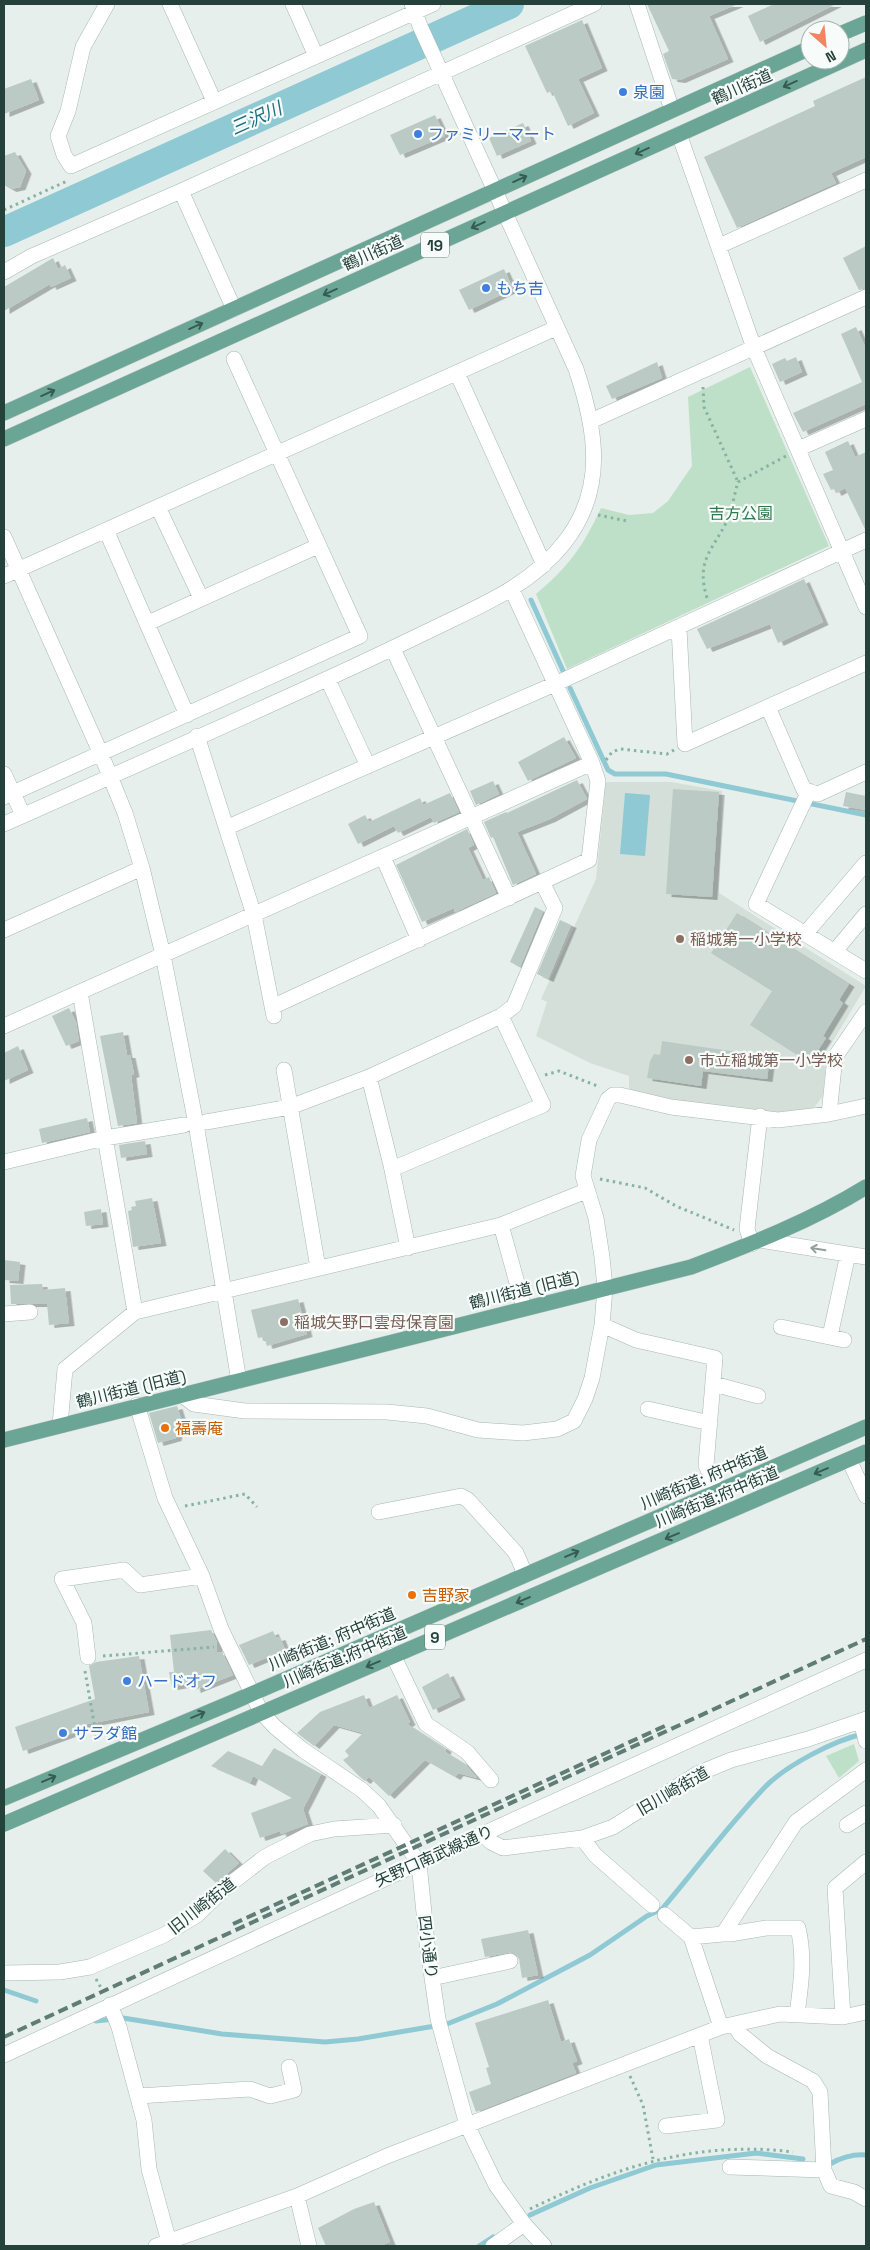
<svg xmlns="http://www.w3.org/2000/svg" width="870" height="2250" font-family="'Space Grotesk','Noto Sans JP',sans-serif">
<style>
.built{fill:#d4dfda}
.green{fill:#bfe0c8}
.water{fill:#8ec9d4}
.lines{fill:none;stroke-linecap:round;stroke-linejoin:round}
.stream{stroke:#8ec9d4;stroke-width:5}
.river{stroke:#8ec9d4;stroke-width:30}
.building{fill:#bbcac4;filter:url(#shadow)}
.minor-casing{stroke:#a8b8b2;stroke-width:16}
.major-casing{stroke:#c2cac8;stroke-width:16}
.path{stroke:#86b3a5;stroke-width:3;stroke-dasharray:2.5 4;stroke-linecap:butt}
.minor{stroke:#fff;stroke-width:15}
.major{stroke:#6aa596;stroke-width:15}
.rail{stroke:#5f7d75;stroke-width:4;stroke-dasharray:10 5;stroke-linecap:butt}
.oneway{stroke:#365b51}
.oneway2{stroke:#92a09c}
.shop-dot{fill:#3f7fe0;stroke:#f7fbf9;stroke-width:2}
.education-dot{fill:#8d6e63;stroke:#f7fbf9;stroke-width:2}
.food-dot{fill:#e8710a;stroke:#f7fbf9;stroke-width:2}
.labels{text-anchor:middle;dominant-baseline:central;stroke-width:4.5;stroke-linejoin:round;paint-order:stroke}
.shield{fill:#f7fbf9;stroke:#637a73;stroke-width:1}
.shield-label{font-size:15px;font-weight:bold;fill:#24423a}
.street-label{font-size:16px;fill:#24423a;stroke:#f7fbf9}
.shop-label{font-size:16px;fill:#366cbe;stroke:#f7fbf9;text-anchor:start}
.park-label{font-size:16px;fill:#2d7a4b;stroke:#f7fbf9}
.education-label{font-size:16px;fill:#785e54;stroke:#f7fbf9;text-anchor:start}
.food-label{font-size:16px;fill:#c56008;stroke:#f7fbf9;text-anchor:start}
.water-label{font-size:18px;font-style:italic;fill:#1c6f80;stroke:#f7fbf9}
</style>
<defs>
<filter id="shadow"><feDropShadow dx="5.5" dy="3" stdDeviation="0" flood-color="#0004"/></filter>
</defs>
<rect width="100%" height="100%" fill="#e6efeb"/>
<path class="built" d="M606,782H671L722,791L719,893L866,986L827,1051L823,1096L813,1109L779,1112L670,1102L629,1089V1076L590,1063L536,1036L547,1002L541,999L596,879Z"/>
<path class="green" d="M750,367L829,546L567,669L536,594C568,567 583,547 601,508L629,515L653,513L668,501L692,466L688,397Z
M854,1744L859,1761L839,1778L826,1756Z"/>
<path class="water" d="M625,793L650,795L645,856L620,854Z"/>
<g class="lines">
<path class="stream" d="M531,600L564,673
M570,688L608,770L615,774H666L866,815
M4,1990L36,2001
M96,2021L123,2018L222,2034L325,2042L358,2039L447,2024L497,2004L590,1955L647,1916L662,1909C697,1868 729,1824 766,1786C787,1765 835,1740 863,1734
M830,2164C842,2157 853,2154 866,2155
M530,2215L590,2188L656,2165L756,2153L803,2159
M479,2246L493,2237"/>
<path class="river" d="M4,232L509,4"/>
</g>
<path class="building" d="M647,4H738L709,16L728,59L680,80L672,79L663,54L669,51Z
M774,4H836L760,42L748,16Z
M582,20L602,68L578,79L594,113L568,126L552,91L547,93L525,46Z
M866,77V157L831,173L836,183L737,228L704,157L815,106L813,101Z
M31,79L39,100L4,114V89Z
M435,115L445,136L400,155L390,135Z
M523,123L531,141L497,156L489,138Z
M15,152L26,171L20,187L11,189L4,185V156Z
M866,246V288L859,290L843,258Z
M53,258L58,269L65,265L71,278L51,287L50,284L4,311V287Z
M504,269L513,289L469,310L459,290Z
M856,327L866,349V404L803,432L793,413L862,382L841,334Z
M796,357L802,372L780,382L772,364L785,358L787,361Z
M657,362L662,378L612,399L606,386Z
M848,441L855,457L866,452V531L845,488L836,493L834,489L831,490L823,474L833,470L825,452Z
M804,579L823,622L778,643L770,624L707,649L697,629Z
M564,737L576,758L528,781L518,762Z
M577,780L587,799L550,819L517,832L536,874L513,885L493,837L491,838L484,822L506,812L507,813Z
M493,781L499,794L476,805L470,791Z
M673,789L719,792L712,897L666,894Z
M846,792L866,796V810L843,806Z
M450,793L459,812L434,823L431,817L398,833L394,826L358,844L348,824L365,815L369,822L420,798L423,805Z
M467,829L474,845L468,848L483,880L489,877L496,893L455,912L454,908L422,922L396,865Z
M535,907L543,911L520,967L510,962Z
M737,913L849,984L839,1000L843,1003L823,1036L826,1038L810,1063L750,1025L772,991L711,953Z
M560,920L571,925L548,979L537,974Z
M69,1008L76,1022L79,1041L66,1046L52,1016Z
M123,1032L127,1055H130L134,1074L131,1075L137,1123L118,1126L100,1036Z
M662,1041L770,1057L767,1079L703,1071L701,1086L647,1078L650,1061L654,1054L660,1055Z
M18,1046L28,1070L4,1081V1053Z
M87,1118L90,1132L42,1143L39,1129Z
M145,1141L147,1154L121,1158L119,1145Z
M152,1198L161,1243L133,1247L128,1211L132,1210L131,1207L136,1206L135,1201Z
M101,1209L103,1224L86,1226L84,1212Z
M4,1260L20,1262L18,1281L4,1280Z
M42,1284L43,1290L65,1288L69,1323L49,1325L47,1304H11L10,1285Z
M298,1299L307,1334L267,1346L264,1337L258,1338L251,1310Z
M177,1406L181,1419L176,1438L158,1443L149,1413Z
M211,1630L217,1642V1653L222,1652L233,1675L195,1690L194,1683L172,1687L169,1672H174L170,1635Z
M273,1631L276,1638L280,1637L285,1650L249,1665L239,1645Z
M139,1656L149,1712L83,1725L84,1729L23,1751L15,1727L95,1699L89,1666L96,1662Z
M448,1673L460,1697L433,1710L422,1687Z
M364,1695L369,1708L397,1695L410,1722L407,1724L446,1749L445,1752L465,1764L477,1778L458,1773L455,1777L425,1760L389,1796L369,1777L365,1781L360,1777L343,1760L349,1756L345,1751L363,1733L334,1725L314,1746L297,1733L320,1712Z
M274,1748L321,1774L303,1809L308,1824L281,1834L280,1831L260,1838L251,1813L292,1798L253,1776L250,1783L211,1766L228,1751L262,1766Z
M225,1849L239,1863L216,1883L203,1871Z
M528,1930L538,1975L522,1978L519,1959L513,1952L485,1957L481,1939Z
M548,2000L561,2042L569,2039L577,2061L572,2063L576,2073L476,2112L469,2092L491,2084L486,2068L489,2067L475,2023Z
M374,2202L390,2242L380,2246H326L318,2228L354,2209Z"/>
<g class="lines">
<g class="minor-casing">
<path id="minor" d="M107,4L83,47L68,111L58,136L64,155L71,166L433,4
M170,4L214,101
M293,4L316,56
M637,4L672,110
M679,134L754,348L866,607
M181,191L234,309
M719,246L866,180
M4,272L32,256L181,191L594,4
M457,373L544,565
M591,421L866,297
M798,449L866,419
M158,507L201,598
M106,530L187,715
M4,537L101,754L125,813L142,868L163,955L196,1124L239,1381
M4,576L556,328
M148,623L318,546
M679,628L685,744L866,663
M393,649L509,898
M328,680L368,766
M768,707L804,790L818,794L866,772
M197,736L254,915L274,1016
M4,774L23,815
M809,791L756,904L866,971
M4,797L360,636L234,359
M4,824C121,772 238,720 355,666C385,652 416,637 447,622C491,601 533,582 564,543C607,489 596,429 576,369L420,26L412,4
M228,827L555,684L866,540
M383,857L419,940
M4,930L142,868
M805,934L866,863
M835,951L866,914
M272,1007L589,860L598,781L592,763L512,590
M4,1026L592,763
M284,1070L318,1268
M369,1077L391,1165L408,1248
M829,1114L835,1057L866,1012
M206,1122L290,1107L369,1077L501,1016L514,1006L555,908L542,882
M4,1162L105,1138L184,1125
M392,1169L543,1105L501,1016
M501,1225L524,1308
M760,1240L866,1257
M752,1244L747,1229L760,1116
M135,1312L501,1225L586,1191
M4,1314L30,1312
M602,1325L636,1340L715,1358L706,1465L717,1491
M781,1327L844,1340
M830,1336L848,1254
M714,1384L758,1396
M182,1395L194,1404L245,1411L387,1412L427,1416L478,1430L523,1433L557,1429L574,1421L585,1399L592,1378L602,1325L605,1288L602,1257L596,1218L583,1176L589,1140L608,1099L613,1095H620L671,1107L778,1120L829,1114L866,1106
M137,1405L165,1498L202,1576L221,1629L261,1712L275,1727L303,1750L362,1790L379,1806L419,1863L427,1943L438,2019L467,2125L496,2185L524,2224L544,2246
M648,1409L710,1423
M60,1425L65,1369L135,1312L80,992
M849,1460L866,1496
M379,1512L461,1496L468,1500L516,1553L525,1574
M393,1655L426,1724L467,1752L491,1780
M88,1657L84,1623L62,1579L124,1570L140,1585L202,1576
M861,1721L866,1741
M847,1825L866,1813
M483,1835L491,1842L503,1848L582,1838L613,1827L697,1774L731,1760L808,1739L866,1719
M582,1838L595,1855L652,1905
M665,1915L691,1937L721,2027
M723,1934H730L766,1928H798C805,1957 801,1985 797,2014
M691,1937L723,1934L796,1822L866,1770
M4,1973L60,1972L90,1967L164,1935L197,1915L225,1888L265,1857L310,1834L334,1829L394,1825
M432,1978L510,1961
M110,2005L119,2027L144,2120L149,2169L169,2242
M843,2017L835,1888L866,1862
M734,2024L740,2034L767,2056L813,2081L820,2092L824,2170L831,2186L854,2192L866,2199
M4,2055L419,1863L866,1660
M138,2096L250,2089L270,2096L294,2090L289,2067
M666,2126L717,2120L700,2035
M730,2167L824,2170
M297,2196L309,2246
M156,2246L297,2196L387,2156L721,2027L780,2014L843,2017L866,2012
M493,2246L524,2224"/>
</g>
<g class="major-casing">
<path id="major" d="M840,34L866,23
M4,413L810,48
M4,439L866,50
M4,1440L691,1267C751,1244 811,1221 866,1187
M4,1798L233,1702L866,1427
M4,1824L866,1452"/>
</g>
<path class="path" d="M4,210L67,181
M703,387L704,407L738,482
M598,515L627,521
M707,598C696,561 711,552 726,523C732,511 734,495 738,482L786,456
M606,760L612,752L620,749L667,754L674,750
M545,1075L559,1071L600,1087
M600,1179L645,1188L676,1206L734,1230
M185,1506L245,1494L257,1507
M103,1656L214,1647
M85,1671L97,1740
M96,1979L104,1993
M630,2076L643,2105L653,2159
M530,2209C616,2167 697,2140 793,2152"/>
<use href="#minor" class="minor"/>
<use href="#major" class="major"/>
<path class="rail" d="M233,1924L667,1725
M4,2037L866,1639"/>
</g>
<defs><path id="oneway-shaft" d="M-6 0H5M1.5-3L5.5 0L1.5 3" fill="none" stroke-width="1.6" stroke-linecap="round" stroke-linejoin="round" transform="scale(1.25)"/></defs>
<g class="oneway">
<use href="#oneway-shaft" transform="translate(790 84) rotate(156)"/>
<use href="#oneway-shaft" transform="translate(642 151) rotate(156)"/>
<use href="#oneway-shaft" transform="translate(520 179) rotate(-24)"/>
<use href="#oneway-shaft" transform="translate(478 225) rotate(156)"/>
<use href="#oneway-shaft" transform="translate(330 292) rotate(156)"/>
<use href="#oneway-shaft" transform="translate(196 326) rotate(-24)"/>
<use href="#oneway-shaft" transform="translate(48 393) rotate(-24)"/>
<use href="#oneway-shaft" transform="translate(821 1471) rotate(157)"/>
<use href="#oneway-shaft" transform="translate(672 1536) rotate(157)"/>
<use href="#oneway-shaft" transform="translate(572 1554) rotate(-23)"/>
<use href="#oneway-shaft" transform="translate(523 1600) rotate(157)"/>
<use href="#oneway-shaft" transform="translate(373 1664) rotate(157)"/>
<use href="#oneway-shaft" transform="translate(198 1715) rotate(-23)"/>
<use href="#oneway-shaft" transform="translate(49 1779) rotate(-23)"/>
</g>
<use class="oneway2" href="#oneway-shaft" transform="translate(818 1249) rotate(-171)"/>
<g class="shop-dot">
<circle cx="623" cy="92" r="5"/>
<circle cx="418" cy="134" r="5"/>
<circle cx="486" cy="288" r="5"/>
<circle cx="127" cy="1681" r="5"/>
<circle cx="63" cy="1733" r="5"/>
</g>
<g class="education-dot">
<circle cx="680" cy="939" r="5"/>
<circle cx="689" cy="1060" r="5"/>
<circle cx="284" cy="1322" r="5"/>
</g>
<g class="food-dot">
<circle cx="165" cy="1428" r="5"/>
<circle cx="412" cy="1595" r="5"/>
</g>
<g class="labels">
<g class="shield">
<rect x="421" y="232.5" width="28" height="25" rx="4"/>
<rect x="425" y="1624.5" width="20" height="25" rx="4"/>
</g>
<g class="shield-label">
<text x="435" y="245">19</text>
<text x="435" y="1637">9</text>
</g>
<g class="street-label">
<text transform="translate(742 87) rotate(-24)">鶴川街道</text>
<text transform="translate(373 253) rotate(-24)">鶴川街道</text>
<text transform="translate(524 1290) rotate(-14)">鶴川街道 (旧道)</text>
<text transform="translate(131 1389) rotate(-14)">鶴川街道 (旧道)</text>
<text transform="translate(704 1478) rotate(-23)">川崎街道; 府中街道</text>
<text transform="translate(717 1497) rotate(-23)">川崎街道;府中街道</text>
<text transform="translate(332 1639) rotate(-23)">川崎街道; 府中街道</text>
<text transform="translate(345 1657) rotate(-23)">川崎街道;府中街道</text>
<text transform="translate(673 1791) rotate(-30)">旧川崎街道</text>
<text transform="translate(434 1856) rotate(-24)">矢野口南武線通り</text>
<text transform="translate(202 1906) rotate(-38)">旧川崎街道</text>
<text transform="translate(428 1947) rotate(83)">四小通り</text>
</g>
<g class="shop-label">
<text x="633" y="92">泉園</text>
<text x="428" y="134">ファミリーマート</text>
<text x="496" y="288">もち吉</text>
<text x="137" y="1681">ハードオフ</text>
<text x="73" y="1733">サラダ館</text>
</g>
<g class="park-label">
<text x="741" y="513">吉方公園</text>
</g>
<g class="education-label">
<text x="690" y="939">稲城第一小学校</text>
<text x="699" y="1060">市立稲城第一小学校</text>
<text x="294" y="1322">稲城矢野口雲母保育園</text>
</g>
<g class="food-label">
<text x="175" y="1428">福壽庵</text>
<text x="422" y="1595">吉野家</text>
</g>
<g class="water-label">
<text transform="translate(256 118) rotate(-24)">三沢川</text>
</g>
</g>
<rect width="870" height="2250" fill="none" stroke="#24423a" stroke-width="10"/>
<g transform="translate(825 45) rotate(153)"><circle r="24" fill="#f7fbf9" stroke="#a3b1ad"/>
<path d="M0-4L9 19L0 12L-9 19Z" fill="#f4845f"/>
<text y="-8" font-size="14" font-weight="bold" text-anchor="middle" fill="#24423a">N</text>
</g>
</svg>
